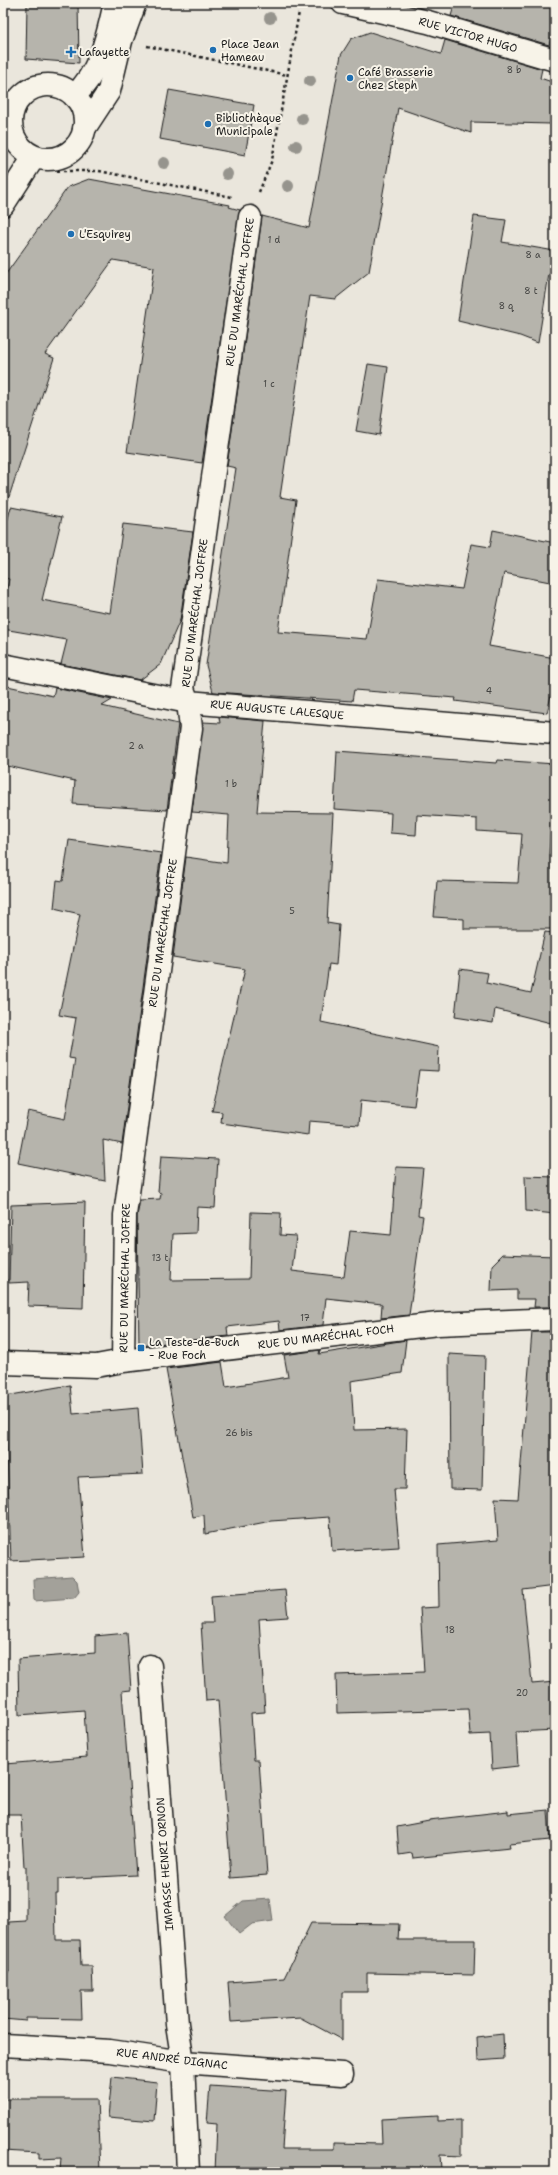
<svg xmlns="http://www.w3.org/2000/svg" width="558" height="2175" font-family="'Shantell Sans',sans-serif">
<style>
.water{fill:#a3a19a;stroke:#6d6c68}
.building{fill:#b6b4ac;stroke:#1c1c1c}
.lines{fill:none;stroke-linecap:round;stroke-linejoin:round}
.minor-casing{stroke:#1c1c1c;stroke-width:25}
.major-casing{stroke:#1c1c1c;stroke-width:25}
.path{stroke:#1c1c1c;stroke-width:2.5;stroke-dasharray:3 3;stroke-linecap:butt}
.minor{stroke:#f7f3e8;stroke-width:22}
.major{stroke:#f7f3e8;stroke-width:22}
.tree{fill:#96948d}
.poi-dot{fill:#1f6fb2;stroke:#f7f3e8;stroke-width:1.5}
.labels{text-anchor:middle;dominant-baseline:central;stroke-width:4;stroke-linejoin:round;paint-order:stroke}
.number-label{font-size:9px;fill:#424240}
.street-label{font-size:11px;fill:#1c1c1c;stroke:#f7f3e8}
.poi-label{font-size:11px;fill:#1c1c1c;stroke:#f7f3e8;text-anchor:start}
</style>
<rect width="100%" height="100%" fill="#eae6dc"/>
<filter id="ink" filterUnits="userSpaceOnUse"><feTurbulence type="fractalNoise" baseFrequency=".025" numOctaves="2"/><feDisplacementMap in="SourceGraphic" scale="8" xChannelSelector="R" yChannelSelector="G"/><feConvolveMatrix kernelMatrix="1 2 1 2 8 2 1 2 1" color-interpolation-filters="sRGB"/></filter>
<g filter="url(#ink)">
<path class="water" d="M72,1576L77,1581L79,1592L74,1598L34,1601L33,1579Z
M270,1899L273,1921L252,1924L239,1934L225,1916L243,1901Z"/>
<path class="building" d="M27,3H78L79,63L26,59Z
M455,3H555V25L549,45L451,16Z
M370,32L441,54L445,40L542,69L540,78L555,83V118H552L551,124L471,122V133L398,108L369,272L335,299L310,296L280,497L296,500L278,632L367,639L378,579L462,589L471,544L490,547L493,530L555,543V583L504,573L489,646L555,658V678L547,713L455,701L456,698L354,690L352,701L213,692L206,665L236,468L227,466L262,216L309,228L341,55L351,39Z
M169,90L254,105L245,155L160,139Z
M89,179L230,205L229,207L240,210L202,463L127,452L154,267L113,260L45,354L54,358L8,500L3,499V278L68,187Z
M474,216L506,220L502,242L555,251V275L549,274L538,343L520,336L458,321Z
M368,364L388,367L379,435L356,431Z
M11,507L62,517L42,600L110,613L123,524L193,532L180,620L161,664L140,680L61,664L67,640L3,629V606L9,579L3,578V537Z
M3,685L53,696L55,688L112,700L102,706L178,724L167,810L73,804L75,781L3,765Z
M219,717L265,721L257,812L333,813L327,923L339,925L336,965L329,964L321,1022L439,1047L438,1071L419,1070L414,1106L361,1100L359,1125L309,1121L308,1135L221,1123L222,1112L212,1111L245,969L173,957L186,857L227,863L229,815L192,812L203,722L220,723Z
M337,751L496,763L497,760L555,764V794H553L549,854L555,855V929H464V919L434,917L437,881L518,883L522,834L477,831V819L417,815L416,835L390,833L391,813L334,809Z
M69,840L161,853L122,1144L103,1140L105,1181L18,1163L28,1111L65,1119L75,1059L69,1058L76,1018L59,1015L80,914L54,908L57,880L63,881Z
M545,932L555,933V1024L495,1009L493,1023L455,1017L460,969L488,973L486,983L531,993Z
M161,1156L218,1159L215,1208L197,1207L196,1233L173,1234L171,1280L249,1279L251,1212L281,1213L280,1235L296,1236L292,1271L344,1277L350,1231L391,1235L396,1167L423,1168L418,1215L423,1216L409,1315L381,1318L382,1304L326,1298L323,1325L280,1330L279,1321L227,1327L228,1336L139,1346L137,1216L140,1200L160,1199L161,1193L158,1192Z
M525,1176L555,1177V1214L526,1211Z
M85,1202L83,1308L28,1306L29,1282L9,1283L11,1205Z
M503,1254L555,1256V1307H534L535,1299H517V1290L491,1291L492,1265Z
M532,1332H555V1586L523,1590L532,1684L555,1682V1730L516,1732L518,1766L492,1769L490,1734L470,1735L468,1709L337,1713L336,1675L424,1672L420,1608L439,1607L438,1545L498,1540L495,1498L518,1499Z
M406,1340L402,1373L351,1381L354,1430L407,1429L405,1489H394L399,1547L332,1551L330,1517L271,1521L205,1534L204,1515L193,1517L166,1369L222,1362L226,1387L288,1377L284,1355L320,1350L319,1354Z
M449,1354L485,1356L482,1490L450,1489Z
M70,1385L73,1414L138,1408L143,1474L78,1477L85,1557L11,1561L5,1396Z
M285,1590L288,1617L259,1619L265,1712L251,1713L254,1760H259L267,1875L231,1878L218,1700L206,1701L201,1623H213L211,1596Z
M127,1633L131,1690L122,1691L136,1875L58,1879V1893H55L56,1940H80L81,1966H92L93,1991H81L82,2019L26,2018V2021L3,2019V1971L9,1972V1922L26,1921V1867H24L21,1815H4L5,1764L87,1757L84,1710L19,1715L18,1659L95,1653V1636Z
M548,1810L550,1840L509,1844L510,1848L413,1858L412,1853L399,1855L397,1827L429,1821V1820L508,1811V1814Z
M311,1923L399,1924L398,1940H475L474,1975L367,1973V1992H342V2040L301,2018L231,2022L228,1982L284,1978Z
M503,2034L504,2059L478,2061L477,2037Z
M112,2077L157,2082L154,2121L108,2117Z
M210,2086L286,2091L282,2149H334V2143L382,2144L381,2119L438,2116V2121L461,2120V2156L440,2155L441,2169L397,2172H215L217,2124L207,2123Z
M3,2099H97L100,2172H60L61,2158L39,2159V2153L3,2151Z"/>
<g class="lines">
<g class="minor-casing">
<path id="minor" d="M343,3L428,22L555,60
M3,101L14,105
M84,129L109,91L121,41L135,3
M3,205L34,157
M3,665L188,702L555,733
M123,1361L125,1215L191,728L188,702L183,689L250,217
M3,1363L96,1366L123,1361L438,1324L555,1319
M150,1666L177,2024L183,2062L188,2172
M3,2045L110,2051L183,2062L342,2074"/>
</g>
<g class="major-casing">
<path id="major" d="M11 122a37 37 0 1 1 74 0a37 37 0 1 1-74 0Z
M74,96C101,71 107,37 115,3"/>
</g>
<path class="path" d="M147,46L287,75
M57,171H99L232,197
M259,192L272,160L299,12"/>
<use href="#minor" class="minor"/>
<use href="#major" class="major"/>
</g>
<g class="tree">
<circle cx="270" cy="18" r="6"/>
<circle cx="310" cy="81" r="6"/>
<circle cx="302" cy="119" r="6"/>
<circle cx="296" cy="146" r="6"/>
<circle cx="164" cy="163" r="6"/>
<circle cx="227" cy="174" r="6"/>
<circle cx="288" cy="186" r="6"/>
</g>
</g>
<g class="poi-dot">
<circle cx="213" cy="50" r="4"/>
<path d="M69 46h4v4h4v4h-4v4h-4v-4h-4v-4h4z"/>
<circle cx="350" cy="78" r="4"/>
<circle cx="208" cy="124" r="4"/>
<circle cx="71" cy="234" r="4"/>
<rect x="137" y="1344" width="8" height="8" rx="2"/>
</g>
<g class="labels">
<g class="number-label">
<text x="514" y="70">8 b</text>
<text x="274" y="240">1 d</text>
<text x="533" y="255">8 a</text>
<text x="531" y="291">8 t</text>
<text x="506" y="306">8 q</text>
<text x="269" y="384">1 c</text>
<text x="489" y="691">4</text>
<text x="136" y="746">2 a</text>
<text x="231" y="784">1 b</text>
<text x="292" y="911">5</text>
<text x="160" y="1258">13 t</text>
<text x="305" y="1318">17</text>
<text x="239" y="1433">26 bis</text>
<text x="450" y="1630">18</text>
<text x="522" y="1693">20</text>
</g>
<g class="street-label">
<text transform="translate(468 35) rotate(16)">RUE VICTOR HUGO</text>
<text transform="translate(240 292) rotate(-82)">RUE DU MARÉCHAL JOFFRE</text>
<text transform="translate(195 613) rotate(-83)">RUE DU MARÉCHAL JOFFRE</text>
<text transform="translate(277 710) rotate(5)">RUE AUGUSTE LALESQUE</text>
<text transform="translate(163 933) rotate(-82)">RUE DU MARÉCHAL JOFFRE</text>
<text transform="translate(125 1278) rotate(-89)">RUE DU MARÉCHAL JOFFRE</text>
<text transform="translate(326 1337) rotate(-7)">RUE DU MARÉCHAL FOCH</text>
<text transform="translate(165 1864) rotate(-94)">IMPASSE HENRI ORNON</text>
<text transform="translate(172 2059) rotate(7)">RUE ANDRÉ DIGNAC</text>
</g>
<g class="poi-label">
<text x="221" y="44">Place Jean<tspan x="221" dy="13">Hameau</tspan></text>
<text x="79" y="52">Lafayette</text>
<text x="358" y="72">Café Brasserie<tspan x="358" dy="13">Chez Steph</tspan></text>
<text x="216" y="118">Bibliothèque<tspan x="216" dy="13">Municipale</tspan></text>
<text x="79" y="234">L'Esquirey</text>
<text x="149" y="1342">La Teste-de-Buch<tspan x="149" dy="13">- Rue Foch</tspan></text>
</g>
</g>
<rect width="558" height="2175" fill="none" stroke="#f7f3e8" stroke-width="16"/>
<rect x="8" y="8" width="542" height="2159" fill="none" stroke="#1c1c1c" stroke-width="1.5" filter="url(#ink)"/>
</svg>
